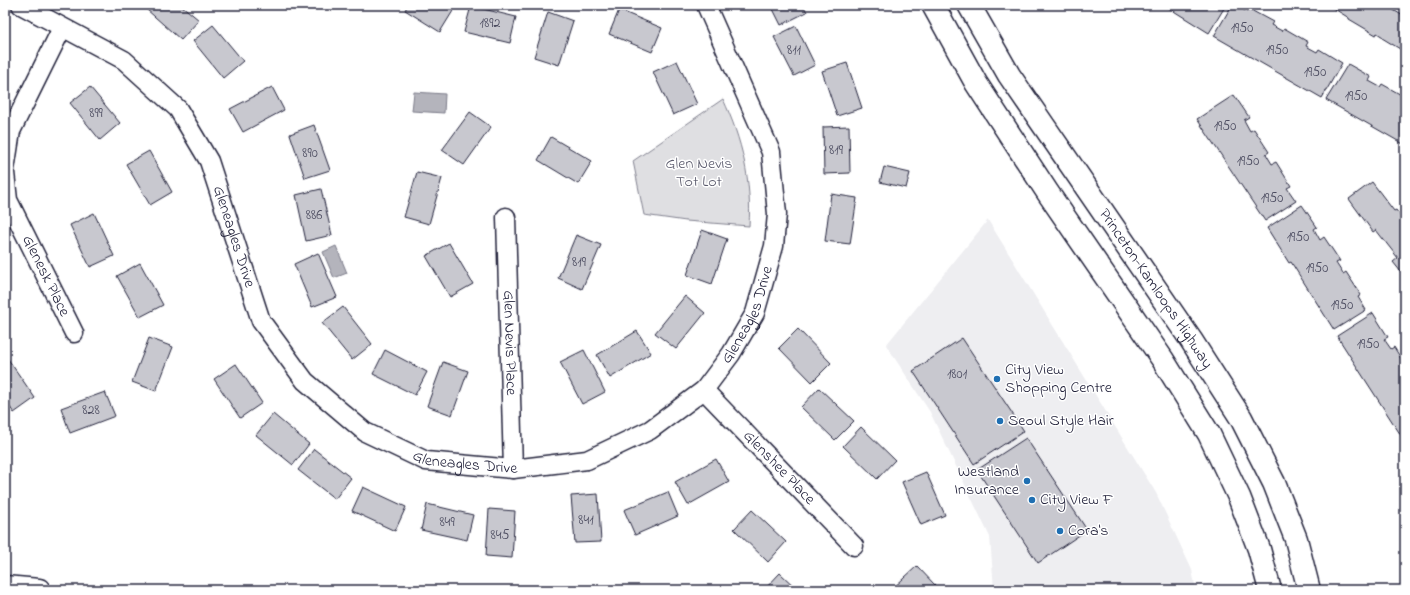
<svg xmlns="http://www.w3.org/2000/svg" width="1410" height="595" font-family="'Indie Flower',sans-serif">
<style>
.built{fill:#eeeef1}
.green{fill:#dfdfe2;stroke:#80808e}
.water{fill:#b4b4bc;stroke:#7a7a88}
.building{fill:#c8c8cf;stroke:#22223b}
.lines{fill:none;stroke-linecap:round;stroke-linejoin:round}
.street-casing{stroke:#22223b;stroke-width:21}
.primary-casing{stroke:#22223b;stroke-width:25}
.highway-casing{stroke:#22223b;stroke-width:25}
.street{stroke:#fff;stroke-width:18}
.primary{stroke:#fff;stroke-width:22}
.highway{stroke:#fff;stroke-width:22}
.poi-dot{fill:#1f6fb2;stroke:#fff;stroke-width:1.5}
.labels{text-anchor:middle;dominant-baseline:central;stroke-width:3;stroke-linejoin:round;paint-order:stroke}
.number-label{font-size:14px;fill:#4c4c60}
.park-label{font-size:16px;fill:#5b5b6d;stroke:#fff}
.street-label{font-size:16px;fill:#22223b;stroke:#fff}
.poi-label{font-size:16px;fill:#22223b;stroke:#fff;text-anchor:start}
</style>
<rect width="100%" height="100%" fill="#fff"/>
<filter id="ink" filterUnits="userSpaceOnUse"><feTurbulence type="fractalNoise" baseFrequency=".025" numOctaves="2"/><feDisplacementMap in="SourceGraphic" scale="8" xChannelSelector="R" yChannelSelector="G"/><feConvolveMatrix kernelMatrix="1 2 1 2 8 2 1 2 1" color-interpolation-filters="sRGB"/></filter>
<g filter="url(#ink)">
<path class="built" d="M988,220L1156,493L1192,570L1196,590H994L990,537L930,412L886,345Z"/>
<path class="green" d="M723,99C742,140 752,181 749,226L686,221L644,215L633,161Z"/>
<path class="water" d="M414,92L445,94L444,113L412,111Z
M336,246L347,273L334,278L323,252Z"/>
<path class="building" d="M149,5H181L199,20L181,40L146,9Z
M408,5H455L456,6L440,32L405,10Z
M771,5H803L807,12L781,25Z
M1164,5H1226L1209,33Z
M1232,5H1236L1247,12L1249,9L1273,22L1271,25L1282,31L1284,28L1308,42L1306,46L1317,52L1319,49L1342,63L1322,98L1214,36Z
M1328,5H1385L1405,17V52L1382,38L1383,37L1377,33L1376,35L1349,19V18Z
M471,6L516,17L510,43L464,32Z
M619,10L662,28L652,52L609,34Z
M548,12L573,21L559,65L534,57Z
M213,25L243,61L223,78L193,41Z
M796,26L815,65L794,76L774,37Z
M677,61L697,104L673,115L653,72Z
M847,63L862,108L837,116L822,71Z
M1348,64L1371,77L1369,81L1380,87L1382,84L1405,97V145L1326,100Z
M90,87L120,123L100,140L70,103Z
M272,87L284,110L243,132L230,109Z
M1234,95L1249,117L1244,120L1250,131L1254,129L1269,152L1266,154L1272,164L1276,162L1291,186L1287,188L1296,201L1265,221L1197,119Z
M470,112L491,127L464,165L442,150Z
M314,125L330,170L305,178L290,134Z
M849,126L850,173L824,174L823,127Z
M551,137L592,161L578,184L538,160Z
M149,151L172,192L150,205L126,164Z
M884,167L910,173L906,188L880,182Z
M417,172L442,178L429,224L404,217Z
M1372,182L1394,211L1396,210L1405,222V277L1393,262L1398,258L1376,230L1373,232L1349,199Z
M321,189L332,235L306,241L296,195Z
M831,194L857,198L850,244L825,241Z
M1302,205L1317,227L1314,229L1320,240L1324,237L1340,261L1336,263L1343,274L1346,272L1361,295L1358,297L1366,310L1334,330L1291,262L1289,263L1267,228Z
M94,213L114,256L90,267L70,225Z
M702,230L727,239L712,284L687,275Z
M576,235L601,245L582,289L558,278Z
M449,243L473,284L450,297L426,256Z
M318,253L337,297L312,307L294,264Z
M140,263L163,305L140,317L117,276Z
M685,296L705,313L676,349L655,333Z
M343,307L372,344L352,360L322,323Z
M1373,313L1388,337L1384,339L1391,349L1394,347L1405,365V439L1404,440L1337,336Z
M798,329L831,363L812,382L779,348Z
M637,331L651,353L610,378L597,355Z
M149,338L173,347L156,391L132,382Z
M962,338L1024,431L974,464L913,371Z
M385,350L427,372L415,395L373,374Z
M584,350L605,392L582,404L560,362Z
M8,359L35,398L14,413L5,400V361Z
M443,362L468,371L452,415L427,406Z
M236,364L262,403L240,418L214,379Z
M819,388L854,421L835,440L801,407Z
M105,392L115,416L70,433L61,408Z
M273,414L309,444L293,465L256,435Z
M861,427L895,460L877,479L843,446Z
M1026,438L1087,530L1038,563L977,470Z
M314,449L351,478L335,499L298,470Z
M716,459L729,482L688,505L675,482Z
M926,472L945,515L921,525L902,482Z
M363,487L406,507L395,531L352,511Z
M668,492L678,516L635,535L624,510Z
M598,494L601,542L575,543L571,496Z
M427,504L473,515L467,540L421,530Z
M489,509L515,511L512,558L486,556Z
M752,510L786,542L768,562L734,529Z
M917,566L935,585L930,590H891Z
M780,573L798,590H764Z"/>
<g class="lines">
<g class="street-casing">
<g id="street">
<path id="s1" d="M21,5L124,60L178,109L209,161L261,321L305,381L365,432L426,461L513,469L587,460L650,430L704,390L731,354L755,313L774,246L777,214L771,152L706,5"/>
<path d="M5,170L11,131L62,28"/>
<path id="s2" d="M5,173L8,200L74,333"/>
<path id="s3" d="M506,217L513,469"/>
<path id="s4" d="M704,390L854,546"/>
</g>
</g>
<g class="primary-casing">
<g id="primary">
<path d="M933,5L976,83L1048,193L1163,360L1209,434L1239,497L1259,549L1270,590"/>
<path id="s5" d="M969,5L1009,75L1191,340L1241,418L1274,483L1296,539L1309,590"/>
</g>
</g>
<g class="highway-casing">
<path id="highway" d="M5,587L39,590"/>
</g>
<use href="#street" class="street"/>
<use href="#primary" class="primary"/>
<use href="#highway" class="highway"/>
</g>
</g>
<g class="poi-dot">
<circle cx="997" cy="379" r="4"/>
<circle cx="1000" cy="421" r="4"/>
<circle cx="1027" cy="481" r="4"/>
<circle cx="1032" cy="500" r="4"/>
<circle cx="1060" cy="531" r="4"/>
</g>
<g class="labels">
<g class="number-label">
<text x="490" y="23">1892</text>
<text x="1242" y="28">1950</text>
<text x="794" y="50">811</text>
<text x="1277" y="50">1950</text>
<text x="1315" y="72">1950</text>
<text x="1356" y="96">1950</text>
<text x="96" y="113">899</text>
<text x="1225" y="126">1950</text>
<text x="836" y="150">819</text>
<text x="310" y="153">890</text>
<text x="1248" y="161">1950</text>
<text x="1272" y="198">1950</text>
<text x="314" y="215">886</text>
<text x="1298" y="237">1950</text>
<text x="579" y="262">819</text>
<text x="1317" y="268">1950</text>
<text x="1342" y="305">1950</text>
<text x="1368" y="344">1950</text>
<text x="957" y="374">1801</text>
<text x="91" y="410">828</text>
<text x="586" y="520">841</text>
<text x="447" y="522">849</text>
<text x="500" y="535">845</text>
</g>
<g class="park-label">
<text x="699" y="164">Glen Nevis<tspan x="699" dy="18">Tot Lot</tspan></text>
</g>
<g class="street-label">
<text stroke="none"><textPath href="#s1" startOffset="330">Gleneagles Drive</textPath></text>
<text stroke="none"><textPath href="#s2" startOffset="112">Glenesk Place</textPath></text>
<text stroke="none"><textPath href="#s5" startOffset="340">Princeton-Kamloops Highway</textPath></text>
<text stroke="none"><textPath href="#s1" startOffset="1026">Gleneagles Drive</textPath></text>
<text stroke="none"><textPath href="#s3" startOffset="126">Glen Nevis Place</textPath></text>
<text stroke="none"><textPath href="#s1" startOffset="678">Gleneagles Drive</textPath></text>
<text stroke="none"><textPath href="#s4" startOffset="108">Glenshee Place</textPath></text>
</g>
<g class="poi-label">
<text x="1005" y="370">City View<tspan x="1005" dy="18">Shopping Centre</tspan></text>
<text x="1008" y="421">Seoul Style Hair</text>
<text x="1019" y="472" text-anchor="end">Westland<tspan x="1019" dy="18">Insurance</tspan></text>
<text x="1040" y="500">City View F</text>
<text x="1068" y="531">Cora's</text>
</g>
</g>
<rect width="1410" height="595" fill="none" stroke="#fff" stroke-width="20"/>
<rect x="10" y="10" width="1390" height="575" fill="none" stroke="#22223b" stroke-width="1.5" filter="url(#ink)"/>
</svg>
